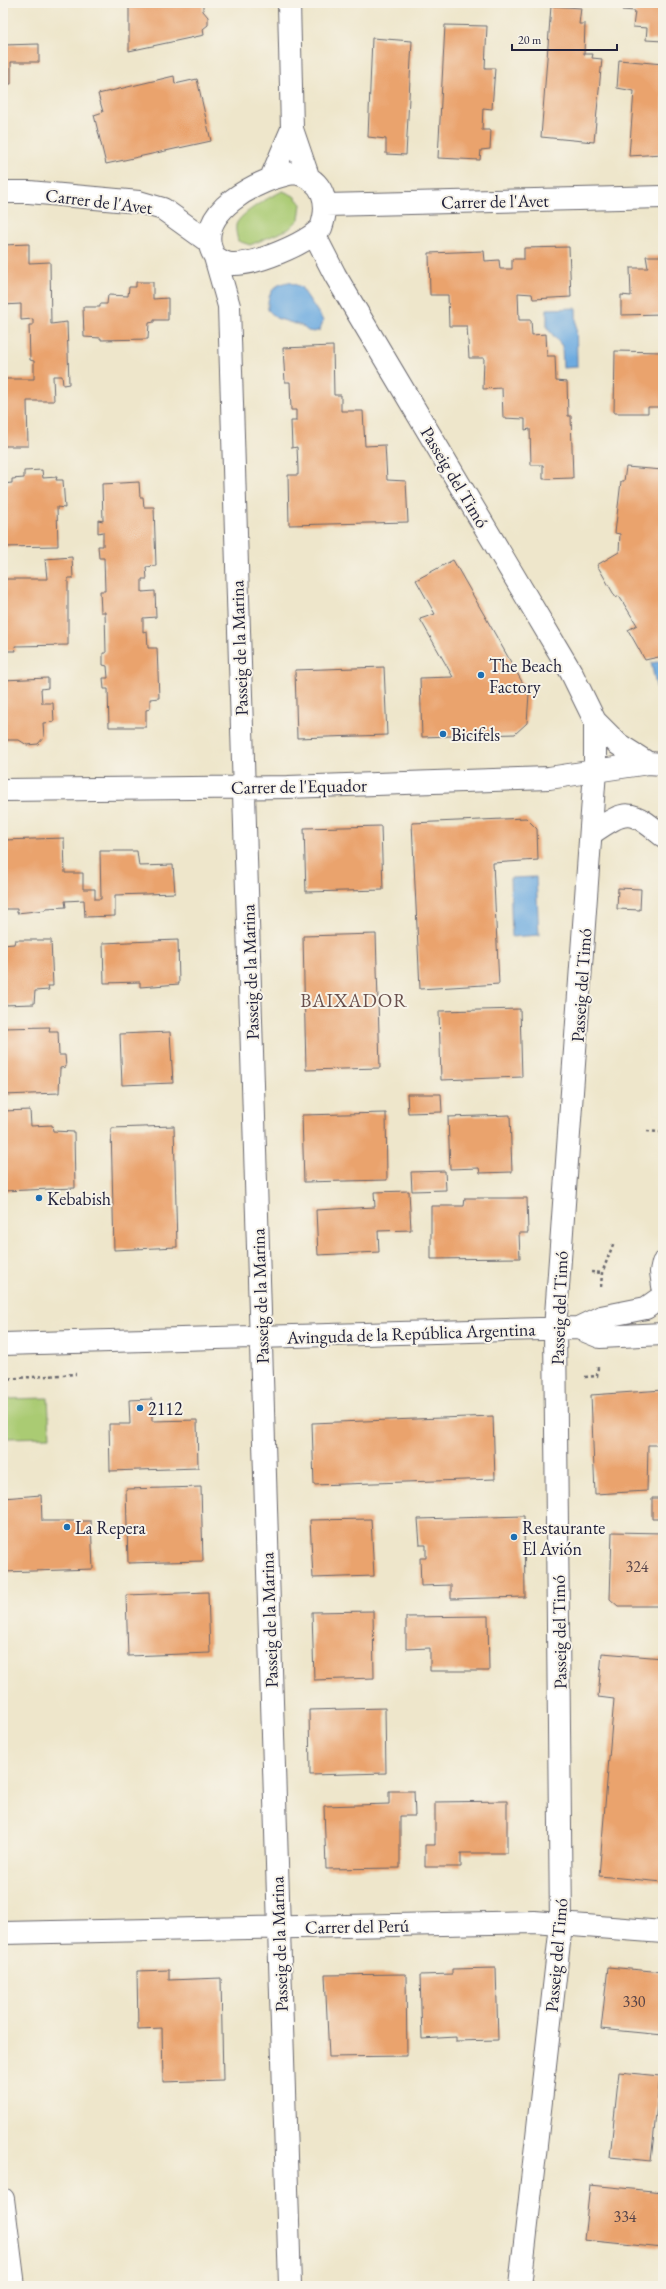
<svg xmlns="http://www.w3.org/2000/svg" width="666" height="2289" font-family="'EB Garamond',serif">
<style>
.green{fill:#aacb73;stroke:#667657}
.water{fill:#6dabe0;stroke:#48668e}
.building{fill:#eaa36d}
.lines{fill:none;stroke-linecap:round;stroke-linejoin:round}
.street-casing{stroke:#69676d;stroke-width:24}
.path{stroke:#69676d;stroke-width:2.5;stroke-dasharray:3 3;stroke-linecap:butt}
.street{stroke:#fff;stroke-width:22}
.poi-dot{fill:#1f6fb2;stroke:#f7f3e8;stroke-width:1.5}
.labels{text-anchor:middle;dominant-baseline:central;stroke-width:4;stroke-linejoin:round;paint-order:stroke}
.number-label{font-size:16px;fill:#544248}
.street-label{font-size:18px;fill:#22223b;stroke:#f7f3e8}
.poi-label{font-size:18px;fill:#22223b;stroke:#f7f3e8;text-anchor:start}
.neighbourhood-label{font-size:19px;letter-spacing:1px;fill:#684f4c;stroke:#f7f3e8}
</style>
<rect width="100%" height="100%" fill="#f7f3e8"/>
<filter id="ink" filterUnits="userSpaceOnUse"><feTurbulence type="fractalNoise" baseFrequency=".025" numOctaves="2"/><feDisplacementMap in="SourceGraphic" scale="8" xChannelSelector="R" yChannelSelector="G"/><feConvolveMatrix kernelMatrix="1 2 1 2 8 2 1 2 1" color-interpolation-filters="sRGB"/></filter>
<filter id="wash" filterUnits="userSpaceOnUse"><feTurbulence type="fractalNoise" baseFrequency=".012" numOctaves="4" result="noise"/><feDisplacementMap in="SourceGraphic" scale="16" xChannelSelector="R" yChannelSelector="G"/><feGaussianBlur stdDeviation="0.9" result="paint"/><feColorMatrix in="noise" values="0 0 0 0 0 0 0 0 0 0 0 0 0 0 0 0 0 1.4 0 .05"/><feComposite in="paint" operator="in"/></filter>
<g filter="url(#wash)">
<rect width="100%" height="100%" fill="#eee6cb"/>
<path class="green" d="M283,191L294,196L301,204L299,219L289,229L250,245L238,241C237,236 235,230 236,225C240,213 271,196 283,191Z
M48,1398L50,1437L6,1438L5,1399Z"/>
<path class="water" d="M289,282L301,287L321,317L323,321L320,330L314,332L308,331L302,326L276,318L268,310C267,294 273,284 289,282Z
M576,308L577,367L563,368L562,346L547,328V309Z
M663,661V717L651,663Z
M536,877L539,935L512,937L510,878Z"/>
<g id="blocks">
<path class="building" d="M129,3H203V11L208,17V25L203,29L204,35L129,51Z
M624,3H663V41L646,40L647,28L633,27L635,11L622,10Z
M551,6L581,8L579,24H585L584,54H593L592,58L602,59L594,142L541,137Z
M445,25L487,26L485,68H495L492,109L483,108L482,130H491L490,149L481,150L480,160L438,158Z
M372,38L412,41L406,155L386,154V139L368,137Z
M39,44V62H11V84H3V45Z
M619,60L663,64V154L629,156L634,91L617,88Z
M174,76L175,84L197,79L211,141L106,164L94,115L103,112L98,94Z
M29,244V263L50,262L51,324L67,322L69,384L63,385L62,376H53L54,401H27L28,446H3V379H34V361L30,360L29,325H33V319L21,320V304L3,305V245Z
M569,247L571,297L533,299L532,294L518,293L519,320H531L532,335L546,334L547,356H555L556,381L567,382L568,416H571L573,478L543,479V465H531L530,429L525,430V419L503,418L502,388L483,389L484,358H469L467,326H449L448,295H430L429,253L484,251L485,261L499,260L500,269H512V259H524V248Z
M646,256H663V314L621,315V295L631,296L630,268H648Z
M136,282H153V299L168,298V320H154V322L149,323L148,339L101,340V338L84,337L83,307H100V304H107L108,295L128,296L129,287H136Z
M333,346L334,395H341V411H363L365,446L385,445L387,480L406,481L408,522L289,525L288,475H298V469L297,447L292,448L291,421H296V410H291L290,382H285L283,348Z
M615,351L663,352V407H648V413H614Z
M626,467L663,470V656L645,660L628,630L637,625L619,596L616,598L597,565L619,552L620,534L615,533L621,481H624Z
M42,470L43,478L57,477L56,480H63L65,508L57,507L58,546L3,547V484L12,483V479L24,478V471Z
M139,482L140,497H143L144,507H154L156,566L146,567L147,579H142V592L155,591L156,617L143,618V632L147,631L148,648H157L159,698L150,699V709L146,710V727H109L108,689H104L103,678H108L107,666L103,665V653H106L105,612H101L100,591H105L104,558H99L98,546H103V532L98,533V520L103,521L102,484Z
M72,557L73,578H68V645L15,646L16,651H3V579H47L45,559Z
M453,560L529,694L527,723L515,734L422,737L420,678L453,677L420,619L435,614L416,580Z
M384,667L387,735L297,738L295,670Z
M48,678V688L41,689L42,703H53L54,722L43,723L44,737L38,744L27,745L19,740H3V680Z
M526,818L537,829L538,860L493,863L499,984L420,989L412,823Z
M381,826L383,890L306,892L304,828Z
M64,838L65,873H83V889H95V899H101L100,851H137L139,866L173,865L175,893L115,895V916L85,917L84,900L65,901L66,907L46,908L45,910L17,913V909H3V840Z
M618,888L641,889L640,910L617,909Z
M376,934L380,1068L306,1070L303,936Z
M15,940H51L53,986H48L49,990L35,991L34,1004L3,1005V945L14,944Z
M178,940L179,984L140,987V982L104,983L103,943Z
M520,1009L522,1077L441,1080L439,1011Z
M50,1027L49,1031H58L59,1055H65L66,1067L60,1068L59,1093L3,1095V1028Z
M170,1032L173,1083L122,1085L120,1034Z
M407,1094H441L442,1112L408,1113Z
M30,1110L31,1126L52,1125L53,1131L74,1132L75,1188L3,1191V1111Z
M386,1113L387,1180L304,1182L302,1115Z
M510,1115L512,1172L480,1173L479,1168L450,1169L448,1117Z
M174,1126L177,1247L114,1250L111,1128Z
M445,1171L446,1190L412,1191L411,1172Z
M409,1191L411,1230L378,1231L379,1252L318,1255L316,1210L375,1207L374,1192Z
M465,1198H527L528,1233H519L520,1258L431,1259V1206H464Z
M663,1390V1445H648L647,1491L595,1494L591,1395Z
M152,1399V1421L197,1420L198,1468L110,1471L109,1424H130L129,1400Z
M493,1416L495,1479L314,1485L312,1423Z
M201,1487L203,1561L128,1563L126,1489Z
M41,1495L42,1521H91L93,1569L3,1572V1498Z
M652,1498H663V1519H652Z
M524,1516L525,1597L451,1599V1585L421,1586L420,1558H426V1545H420L418,1519Z
M371,1519L374,1576L313,1578L310,1520Z
M612,1532L663,1533V1606H618L610,1599Z
M208,1592L210,1653L128,1656L126,1595Z
M373,1611L374,1678L314,1680L312,1612Z
M488,1616L489,1671H430V1648L406,1649V1617Z
M602,1653L663,1658V1882L599,1876L614,1699L598,1697Z
M385,1708L386,1773L310,1775L309,1710Z
M389,1791H414L415,1816H400V1868L326,1869L324,1806L389,1804Z
M507,1801V1853H461V1867H425V1845H435V1802Z
M608,1967L663,1972V2035L601,2029Z
M496,1968L498,2040L456,2041V2037L422,2039L420,1975L452,1974V1969Z
M169,1970V1980L221,1978L223,2080L163,2082L162,2028L138,2029L137,1971Z
M406,1974L407,2056L329,2057L325,1975Z
M619,2072L660,2076L651,2161L610,2157Z
M590,2185L663,2192V2248L584,2240Z"/>
</g>
</g>
<g filter="url(#ink)">
<use href="#blocks" fill-opacity="0" stroke="#69676d" stroke-width="1"/>
<g class="lines">
<g class="street-casing">
<path id="street" d="M289,3L292,129L308,176
M296,173C324,180 330,203 321,228C305,244 256,265 232,264C226,264 220,260 215,257C188,214 262,176 296,173Z
M271,178L292,129
M3,192H29L139,202L163,209L209,242
M326,205L663,197
M314,234L335,275L571,672L595,721V771L555,1329L561,1925L520,2286
M215,257L229,306L290,2286
M595,721L618,744L648,763
M3,790L288,787L549,778L648,763L663,764
M592,833C627,809 630,809 663,836
M663,1263L661,1272L663,1286
M578,1328L600,1337L663,1334
M3,1344L578,1328L601,1317L646,1308L663,1296
M3,1933L534,1922L663,1932
M3,2199L14,2286"/>
</g>
<path class="path" d="M647,1131L660,1132
M591,1272L602,1273
M601,1287L602,1273L614,1242
M585,1377L597,1376L598,1367
M3,1379L76,1374"/>
<use href="#street" class="street"/>
</g>
</g>
<g class="poi-dot">
<circle cx="481" cy="675" r="4"/>
<circle cx="443" cy="734" r="4"/>
<circle cx="39" cy="1198" r="4"/>
<circle cx="140" cy="1408" r="4"/>
<circle cx="67" cy="1527" r="4"/>
<circle cx="514" cy="1537" r="4"/>
</g>
<g class="labels">
<g class="number-label">
<text x="637" y="1566">324</text>
<text x="634" y="2001">330</text>
<text x="625" y="2216">334</text>
</g>
<g class="street-label">
<text transform="translate(99 201) rotate(7)">Carrer de l'Avet</text>
<text transform="translate(495 201) rotate(-1)">Carrer de l'Avet</text>
<text transform="translate(455 477) rotate(59)">Passeig del Timó</text>
<text transform="translate(239 648) rotate(-92)">Passeig de la Marina</text>
<text transform="translate(299 786) rotate(-1)">Carrer de l'Equador</text>
<text transform="translate(250 972) rotate(-92)">Passeig de la Marina</text>
<text transform="translate(581 985) rotate(-86)">Passeig del Timó</text>
<text transform="translate(260 1296) rotate(-92)">Passeig de la Marina</text>
<text transform="translate(559 1308) rotate(-88)">Passeig del Timó</text>
<text transform="translate(411 1333) rotate(-2)">Avinguda de la República Argentina</text>
<text transform="translate(269 1620) rotate(-92)">Passeig de la Marina</text>
<text transform="translate(559 1632) rotate(-91)">Passeig del Timó</text>
<text transform="translate(357 1926) rotate(-1)">Carrer del Perú</text>
<text transform="translate(279 1944) rotate(-92)">Passeig de la Marina</text>
<text transform="translate(556 1955) rotate(-85)">Passeig del Timó</text>
</g>
<g class="poi-label">
<text x="489" y="665">The Beach<tspan x="489" dy="21">Factory</tspan></text>
<text x="451" y="734">Bicifels</text>
<text x="47" y="1198">Kebabish</text>
<text x="148" y="1408">2112</text>
<text x="75" y="1527">La Repera</text>
<text x="522" y="1527">Restaurante<tspan x="522" dy="21">El Avión</tspan></text>
</g>
<g class="neighbourhood-label">
<text x="354" y="1000">BAIXADOR</text>
</g>
</g>
<rect width="666" height="2289" fill="none" stroke="#f7f3e8" stroke-width="16"/>
<path d="M512 44v6h105v-6" fill="none" stroke="#22223b" stroke-width="2"/>
<text x="518" y="44" font-size="12" fill="#22223b" stroke="#f7f3e8" stroke-width="3" paint-order="stroke">20 m</text>
</svg>
